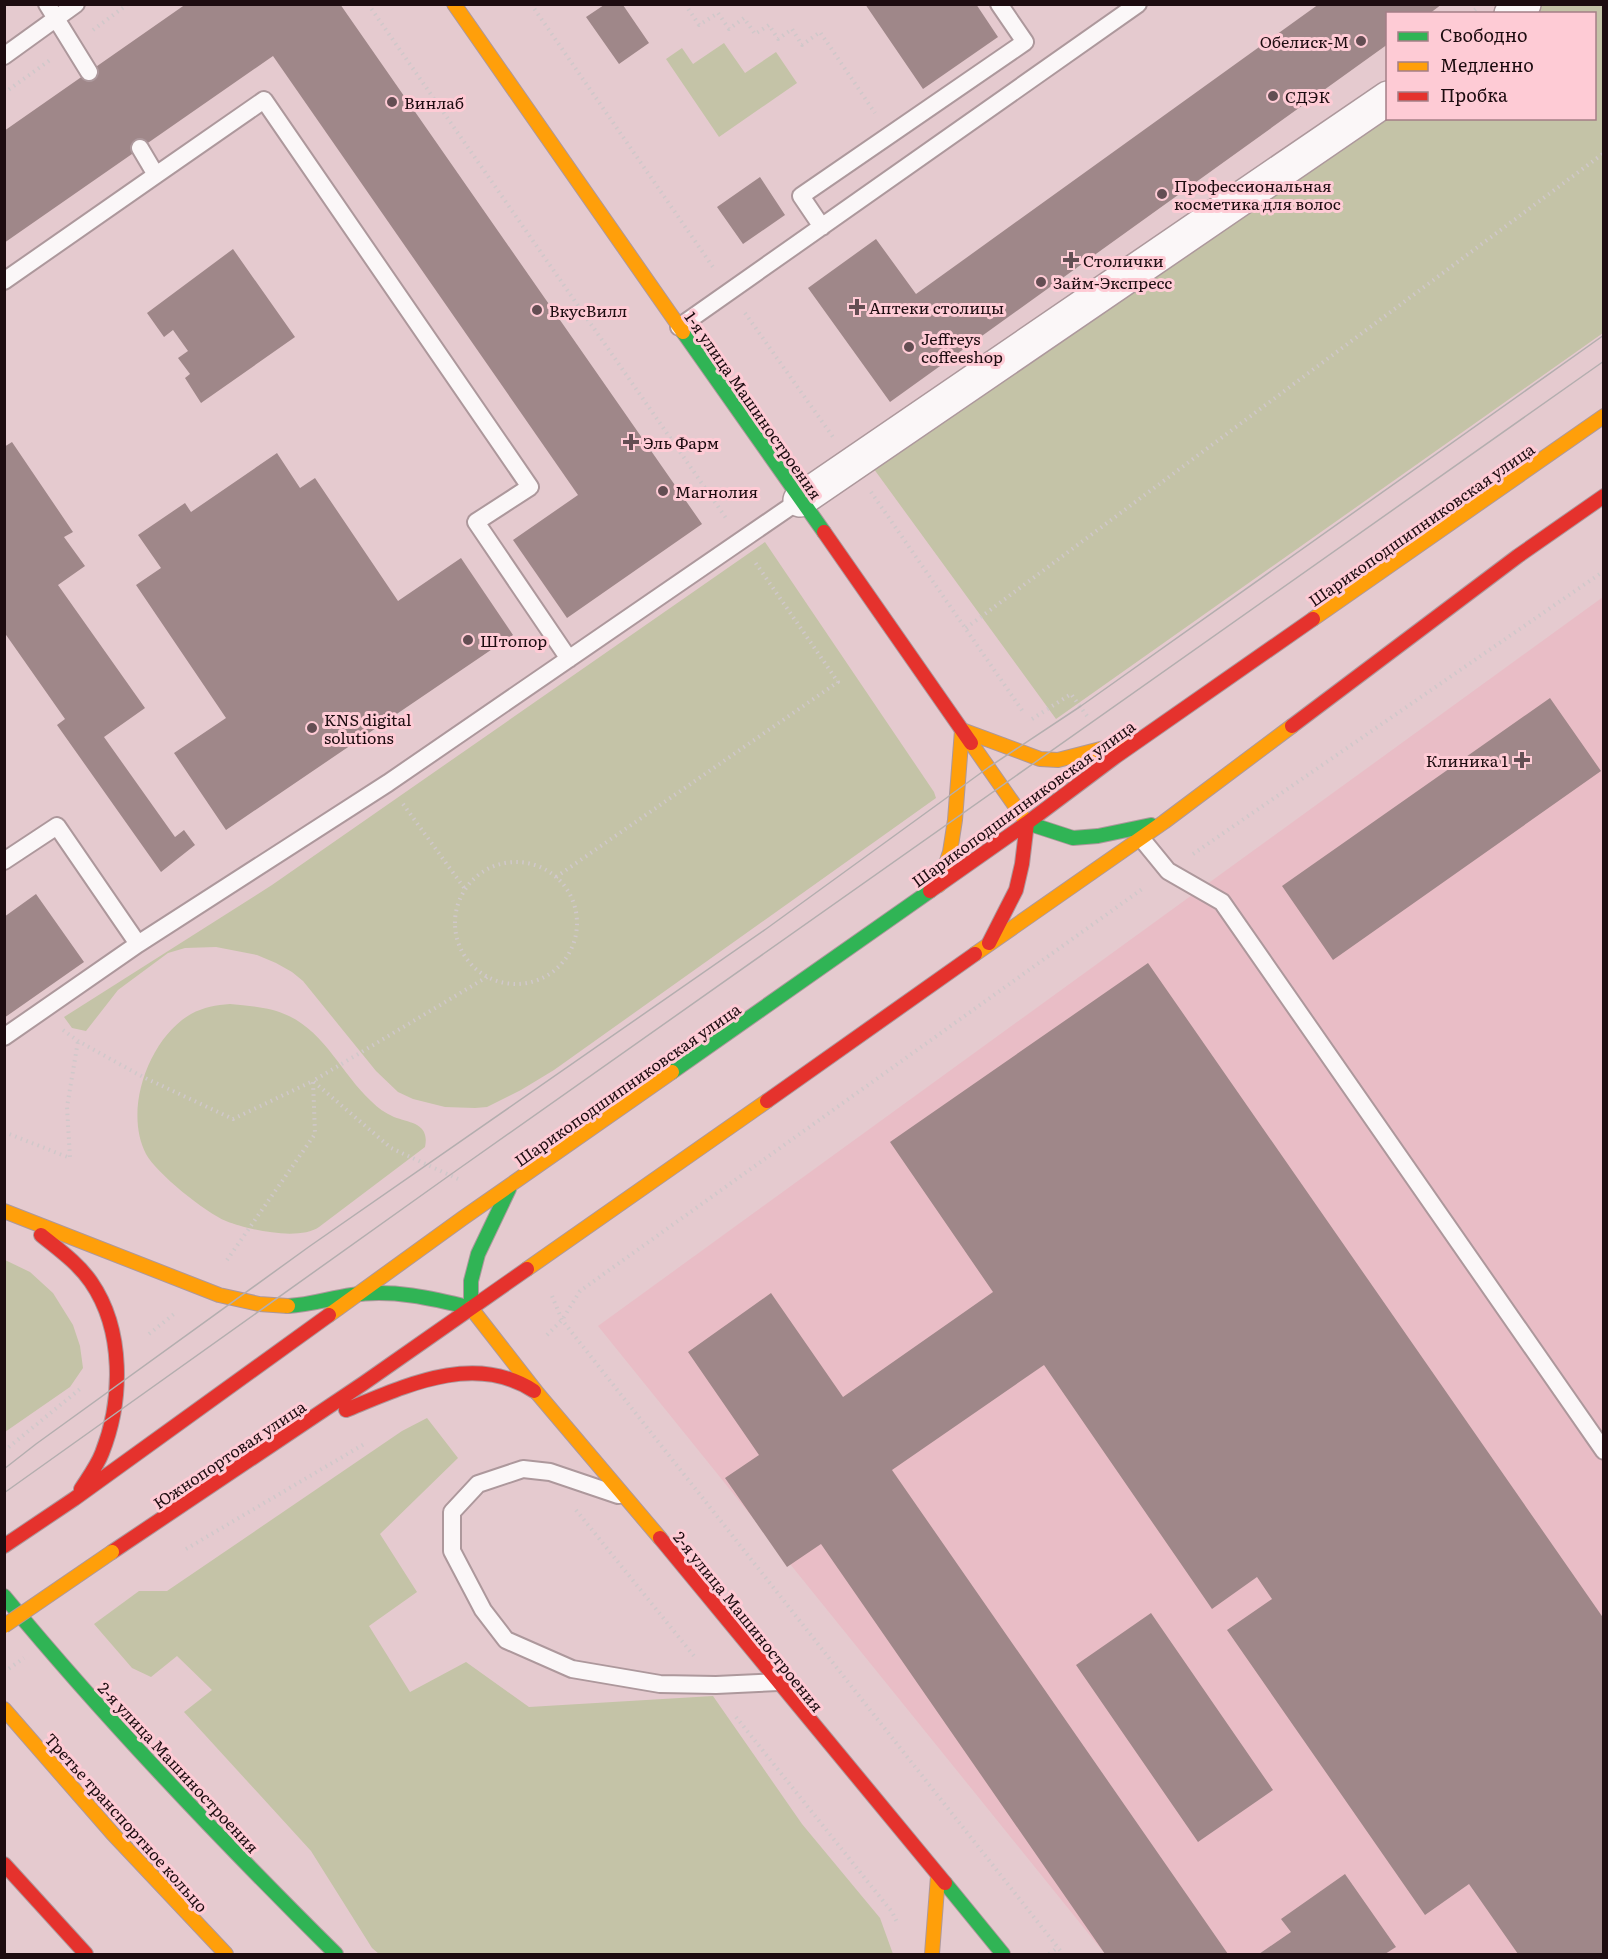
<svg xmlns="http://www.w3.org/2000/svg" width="1608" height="1959" font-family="Literata,serif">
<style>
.built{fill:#e9bdc6}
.green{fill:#c4c3a7}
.building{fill:#9f8789}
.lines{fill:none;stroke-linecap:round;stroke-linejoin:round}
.lane-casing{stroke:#ad989c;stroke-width:20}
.street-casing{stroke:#ad989c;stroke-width:36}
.fast-casing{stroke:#ad989c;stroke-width:16}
.slow-casing{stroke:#ad989c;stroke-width:16}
.jam-casing{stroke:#ad989c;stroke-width:16}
.path{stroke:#d0c8ca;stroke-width:4;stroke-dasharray:1.5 4.5;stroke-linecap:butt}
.lane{stroke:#fbf7f8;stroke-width:16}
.street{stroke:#fbf7f8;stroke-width:33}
.fast{stroke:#30b455;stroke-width:14}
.slow{stroke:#ff9f0a;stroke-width:14}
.jam{stroke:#e5322d;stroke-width:14}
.tram{stroke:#b4aeaf;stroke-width:1.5}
.slow-bridge-casing{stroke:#ad989c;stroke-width:16;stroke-linecap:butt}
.path-bridge{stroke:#d0c8ca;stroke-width:4;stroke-dasharray:1.5 4.5;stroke-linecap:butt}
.slow-bridge{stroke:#ff9f0a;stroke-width:14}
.poi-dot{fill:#634e53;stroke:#fecbd5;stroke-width:2}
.labels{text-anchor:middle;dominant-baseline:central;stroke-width:6;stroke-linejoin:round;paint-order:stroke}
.poi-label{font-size:16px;fill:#1d0c10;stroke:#fecbd5;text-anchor:start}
.street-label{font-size:16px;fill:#1d0c10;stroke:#fecbd5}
</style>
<rect width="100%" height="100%" fill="#e5cacf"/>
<path class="built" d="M1603,597V1954H1105L598,1326Z"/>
<path class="green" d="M1541,5H1603V333L1056,719L871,465L1387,110L1388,118H1594V14L1528,13Z
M724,43L745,73L776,52L797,83L719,137L666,59L682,48L693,64Z
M765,542L934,792L936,798L554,1070L521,1090L487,1107L475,1108L445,1107L413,1099L398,1092L376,1071L303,981L292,972L276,963L257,955L216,947L185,948L168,953L118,990L86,1031L72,1028L64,1017L272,885Z
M230,1004C250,1006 271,1007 289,1016C326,1034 342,1074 371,1101C378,1108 385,1113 394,1117C410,1123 430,1123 425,1147L319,1227C299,1241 248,1230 226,1221C206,1213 156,1173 146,1154C123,1110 149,1038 191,1014C204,1007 216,1005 230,1004Z
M5,1260L30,1272L53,1293L73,1325L80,1346L83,1368L70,1387L5,1432Z
M427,1418L458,1458L380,1534L417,1592L369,1626L410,1692L466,1662L529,1707L713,1696L802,1824L880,1918L893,1954H379L372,1948L311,1851L184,1712L212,1690L177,1656L151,1677L132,1668L94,1624L139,1591H167L402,1431Z"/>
<path class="building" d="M186,4H340L702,524L567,618L513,540L578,495L273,56L4,243V131Z
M865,4H976L998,37L923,89Z
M1319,4H1442L1429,14H1388V44L890,402L808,288L876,239L916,294Z
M604,5H623L649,43L619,64L586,17Z
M760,177L785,215L743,244L717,207Z
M233,249L295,337L201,403L185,378L190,374L178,358L188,351L173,330L164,337L147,313Z
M12,442L73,532L64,537L85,566L58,585L145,708L104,737L175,837L184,830L195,845L161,872L57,725L65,719L4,632V447Z
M277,453L300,488L315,478L398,601L461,558L513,635L226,830L174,753L226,718L136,585L161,568L138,535L185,503L191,512Z
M1550,698L1601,771L1333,960L1282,886Z
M36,894L84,962L4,1018V917Z
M1148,963L1604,1619V1954H1518L1469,1884L1425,1915L1227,1630L1272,1599L1257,1577L1212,1609L1044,1365L892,1470L1228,1954H1105L821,1544L787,1567L725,1478L759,1455L688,1352L771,1293L843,1397L993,1292L890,1142Z
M1151,1613L1273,1790L1198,1842L1076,1665Z
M1345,1874L1396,1947L1385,1954H1259L1291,1932L1281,1919Z"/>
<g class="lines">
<g class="lane-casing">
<path id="lane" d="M47,4L89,72
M4,56L76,4
M140,148L156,175L264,100L530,487L476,522L569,659
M822,227L801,196L1025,42L999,4
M4,281L156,175
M679,327L1138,4
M1141,838L1168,871L1222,902L1604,1451
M4,861L57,826L138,944
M4,1037L138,944L388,783L800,500
M618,1495L550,1472L523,1469L478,1484L452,1512V1551L483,1610L506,1640L572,1669L660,1684L716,1685L778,1682"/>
</g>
<g class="street-casing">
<path id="street" d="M1511,14L1524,4
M800,500L1388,98"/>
</g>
<g class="fast-casing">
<path id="fast" d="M683,332L824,532
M1027,823L1073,838L1098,836L1151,825
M672,1072L930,891
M288,1306C311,1305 330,1298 352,1295C392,1289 432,1298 471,1308
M471,1308V1281L478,1254L509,1189
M4,1596C108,1722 220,1839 336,1954
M945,1883L1003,1954"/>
</g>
<g class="slow-casing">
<path id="slow" d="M454,4L683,332
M1313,619L1604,416
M962,730L1040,759L1058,760L1124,743
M971,743L1027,823
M939,885L950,852L955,820L962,730
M975,954L1164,822L1292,726
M4,1211L219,1295L259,1304L288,1306
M527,1269L767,1101
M471,1308L538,1394L660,1538
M329,1315L463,1218L672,1072
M4,1709L113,1834L226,1954
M932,1954L938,1876"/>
</g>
<g class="jam-casing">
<path id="jam" d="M824,532L971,743
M1292,726L1518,556L1604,496
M930,891L1027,823L1115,757L1313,619
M989,943L1016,890L1022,864L1027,823
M767,1101L975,954
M41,1235C58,1249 78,1263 91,1282C124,1330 123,1400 102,1453C97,1466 88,1478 81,1489
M346,1410C405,1386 474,1352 534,1391
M660,1538L945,1883
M4,1546L74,1499L329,1315
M112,1552L364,1383L527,1269
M4,1864L86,1954"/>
</g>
<path class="path" d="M368,4L726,518
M531,4L715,270
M685,4L699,25L718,13L729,29L744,18L755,34L769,25L778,39L792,29L802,45L820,32L875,113
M1470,14L1477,8
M93,30L128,4
M4,93L50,60
M745,313L833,437
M871,492L1024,713
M966,628L1604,153
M1032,719L1071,694L1087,716
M403,804L465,889
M1193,854L1604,571
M455 923a61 61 0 1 1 122 0a61 61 0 1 1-122 0Z
M556,877L838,682L755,562
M63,1030L78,1041L143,1077L233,1119L313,1081L391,1148L458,1179
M4,1132L70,1158L67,1107L78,1041
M227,1260L315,1134L313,1081L487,977
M552,1296L562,1320L1063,1954
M149,1334L174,1314
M547,1335L562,1320L580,1291L1145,887
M4,1451L80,1389
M576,1510L694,1656
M186,1549L366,1443
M736,1717L892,1912L898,1924
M1049,1954L1057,1948"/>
<use href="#lane" class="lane"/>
<use href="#street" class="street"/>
<use href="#fast" class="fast"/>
<use href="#slow" class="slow"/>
<use href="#jam" class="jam"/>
<path class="tram" d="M4,1469L36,1444L310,1246L766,929L989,767L1081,706L1604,335
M4,1493L450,1175L1604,361"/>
<g class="slow-bridge-casing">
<path id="slow-bridge" d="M4,1626L112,1552"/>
</g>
<path class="path-bridge" d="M4,1672L24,1658"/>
<use href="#slow-bridge" class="slow-bridge"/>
</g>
<g class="poi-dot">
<circle cx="1361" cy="41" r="6"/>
<circle cx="1273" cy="96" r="6"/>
<circle cx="392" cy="102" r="6"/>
<circle cx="1162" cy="194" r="6"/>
<path d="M1068 251h6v6h6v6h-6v6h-6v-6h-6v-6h6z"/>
<circle cx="1041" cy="282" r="6"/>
<path d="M854 298h6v6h6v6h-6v6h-6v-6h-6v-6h6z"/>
<circle cx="537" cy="310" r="6"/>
<circle cx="909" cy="347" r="6"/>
<path d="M628 433h6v6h6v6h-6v6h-6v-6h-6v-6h6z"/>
<circle cx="663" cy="491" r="6"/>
<circle cx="468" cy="640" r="6"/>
<circle cx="312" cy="728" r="6"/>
<path d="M1519 751h6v6h6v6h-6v6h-6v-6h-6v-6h6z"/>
</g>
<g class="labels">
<g class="poi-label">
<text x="1349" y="41" text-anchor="end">Обелиск-М</text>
<text x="1285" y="96">СДЭК</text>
<text x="404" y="102">Винлаб</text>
<text x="1174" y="185">Профессиональная<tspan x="1174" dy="18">косметика для волос</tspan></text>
<text x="1083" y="260">Столички</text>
<text x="1053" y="282">Займ-Экспресс</text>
<text x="869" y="307">Аптеки столицы</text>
<text x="549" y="310">ВкусВилл</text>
<text x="921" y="338">Jeffreys<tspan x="921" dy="18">coffeeshop</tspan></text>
<text x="643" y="442">Эль Фарм</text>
<text x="675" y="491">Магнолия</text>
<text x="480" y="640">Штопор</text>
<text x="324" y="719">KNS digital<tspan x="324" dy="18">solutions</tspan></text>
<text x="1508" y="760" text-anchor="end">Клиника 1</text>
</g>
<g class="street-label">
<text transform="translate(754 405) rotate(55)">1-я улица Машиностроения</text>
<text transform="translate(1421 524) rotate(-35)">Шарикоподшипниковская улица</text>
<text transform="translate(1023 803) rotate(-36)">Шарикоподшипниковская улица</text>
<text transform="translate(627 1084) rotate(-35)">Шарикоподшипниковская улица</text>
<text transform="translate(229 1454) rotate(-34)">Южнопортовая улица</text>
<text transform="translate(749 1621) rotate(51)">2-я улица Машиностроения</text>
<text transform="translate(179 1767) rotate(47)">2-я улица Машиностроения</text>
<text transform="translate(127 1822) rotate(48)">Третье транспортное кольцо</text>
</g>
</g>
<rect width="1608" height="1959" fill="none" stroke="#1d0c10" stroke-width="12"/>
<rect x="1386" y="12" width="210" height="108" fill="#fecbd5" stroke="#a47f86" stroke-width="1.5"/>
<rect x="1398" y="32" width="30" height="9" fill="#30b455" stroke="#a47f86" stroke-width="1.5"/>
<text x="1440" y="42" font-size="18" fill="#1d0c10">Свободно</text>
<rect x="1398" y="62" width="30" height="9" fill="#ff9f0a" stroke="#a47f86" stroke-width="1.5"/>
<text x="1440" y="72" font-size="18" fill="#1d0c10">Медленно</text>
<rect x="1398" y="92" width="30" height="9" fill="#e5322d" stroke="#a47f86" stroke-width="1.5"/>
<text x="1440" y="102" font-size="18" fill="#1d0c10">Пробка</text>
</svg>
